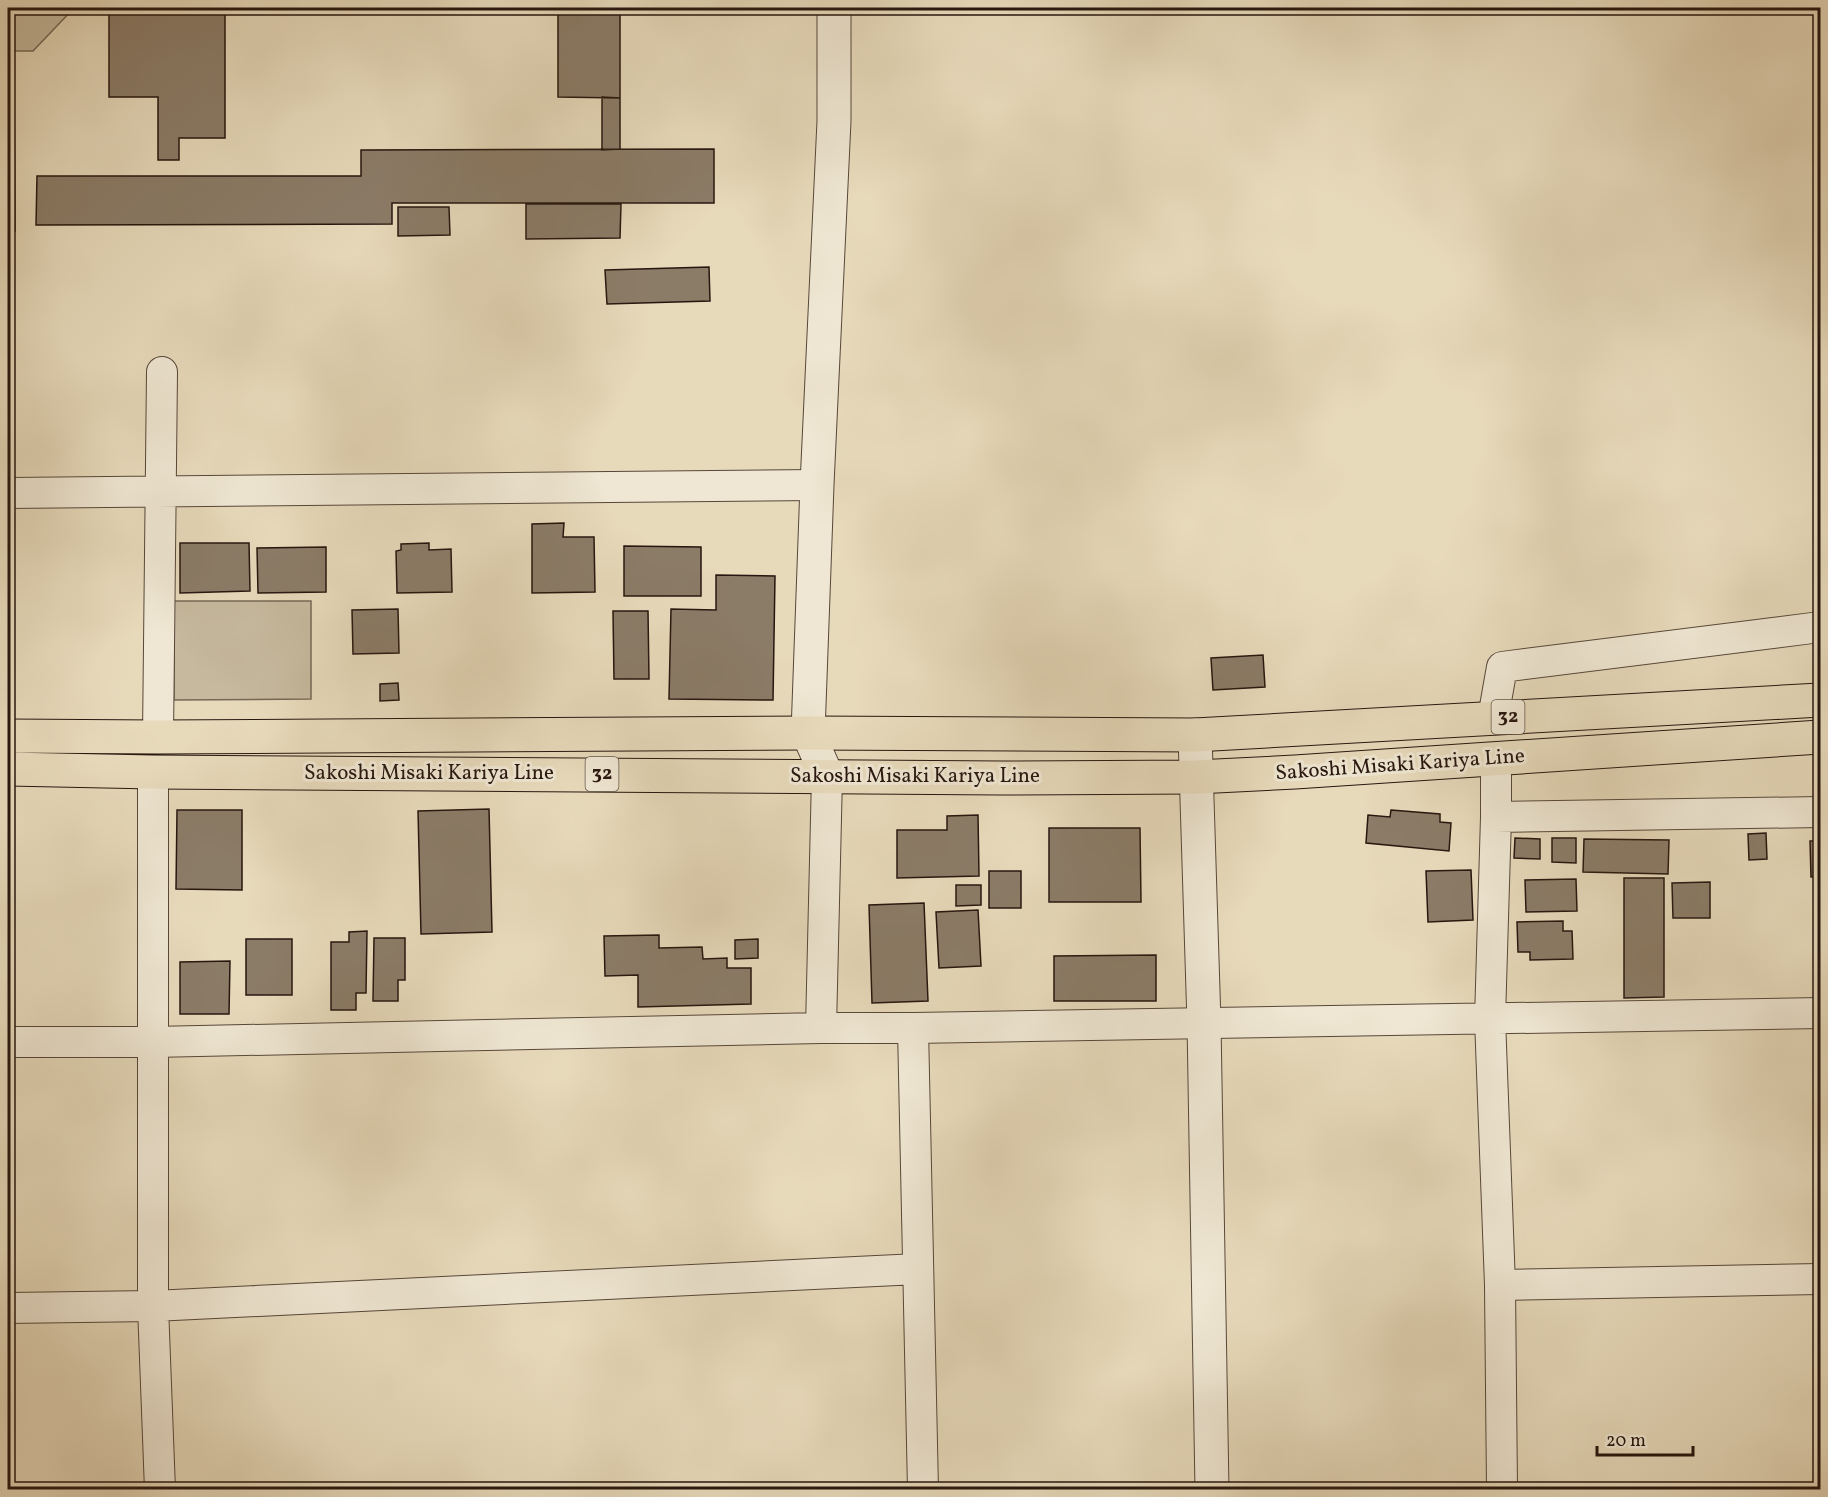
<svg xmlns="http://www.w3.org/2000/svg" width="1828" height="1497" font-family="Vollkorn,serif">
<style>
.green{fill:#c6b99e;stroke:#766856;stroke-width:1.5}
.building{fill:#8b7c68;stroke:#27160f;stroke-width:1.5}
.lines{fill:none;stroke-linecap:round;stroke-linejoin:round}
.minor-casing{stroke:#57473a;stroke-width:32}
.tertiary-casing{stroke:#57473a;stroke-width:35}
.primary-casing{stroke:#27160f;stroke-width:35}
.minor{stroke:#efe7d3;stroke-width:30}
.tertiary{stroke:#efe7d3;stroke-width:33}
.primary{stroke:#e7dabb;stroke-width:33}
.labels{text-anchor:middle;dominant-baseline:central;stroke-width:6;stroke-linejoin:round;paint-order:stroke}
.shield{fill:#efe7d3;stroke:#63554a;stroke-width:1.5}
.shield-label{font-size:20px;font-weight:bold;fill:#27160f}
.street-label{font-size:21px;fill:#27160f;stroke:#efe7d3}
</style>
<rect width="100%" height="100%" fill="#e7dabb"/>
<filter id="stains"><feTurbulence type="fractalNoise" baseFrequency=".00333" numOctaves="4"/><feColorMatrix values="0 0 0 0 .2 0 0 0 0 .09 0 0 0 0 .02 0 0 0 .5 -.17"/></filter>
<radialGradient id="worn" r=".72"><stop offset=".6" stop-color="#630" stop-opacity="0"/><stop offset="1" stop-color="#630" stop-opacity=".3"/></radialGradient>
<path class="green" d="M8,8H74L33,51H8Z
M174,601H311V699L174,700Z"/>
<path class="building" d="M109,8H225V138H179V160H158V97H109Z
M558,8H620V98L558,97Z
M8,74H14L15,231H8Z
M602,97L620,98V149L602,150Z
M714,149V203H392V224L36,225L37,176H361V150Z
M526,204H621L620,238L526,239Z
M398,207H449L450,235L398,236Z
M709,267L710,301L607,304L605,270Z
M564,523L563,537H594L595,592L532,593V524Z
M180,543H249L250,591L180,593Z
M429,543V550L451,549L452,592L397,593L396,551L401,550V544Z
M624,546L701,547V596H624Z
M326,547V592L258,593L257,548Z
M716,575L775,576L773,700L669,699L671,609L716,610Z
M398,609L399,653L353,654L352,610Z
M613,611H648L649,679H614Z
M1263,655L1265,687L1213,690L1211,658Z
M398,683L399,700L380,701V684Z
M489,809L492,932L421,934L418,811Z
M177,810H242V890L176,889Z
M1391,810L1440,814V822L1451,823L1449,851L1366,843L1368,815L1390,817Z
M978,815L979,876L897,878V830H947V816Z
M1049,828H1140L1141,902H1049Z
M1766,833L1767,859L1749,860L1748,834Z
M1515,838L1540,839V859L1514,858Z
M1552,838H1576V863L1552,862Z
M1584,839L1669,840L1668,874L1583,872Z
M1810,841H1820V876L1811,877Z
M1471,870L1473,920L1428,922L1426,871Z
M989,871H1021V908H989Z
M1624,878H1664V997L1624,998Z
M1576,879L1577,911L1526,912L1525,880Z
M1710,882V918H1673L1672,883Z
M956,885H981V905L956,906Z
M924,903L928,1001L872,1003L869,905Z
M978,910L981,966L939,968L936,912Z
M1563,921V931H1572L1573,959L1530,960V952H1518L1517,922Z
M367,931L366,993H356V1010H331V942H349V932Z
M659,935V948L702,947L703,959L727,958V968H751V1004L638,1007V975L605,976L604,936Z
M374,938H405V980H398V1001H373Z
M246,939H292V995H246Z
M758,939V958L735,959V940Z
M1156,955V1001H1054V956Z
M230,961L229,1014H180V962Z"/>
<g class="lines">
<g class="minor-casing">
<path id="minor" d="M8,493L817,485
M1493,718L1502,667L1820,627
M158,737L162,372
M153,772V1306L160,1490
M1496,817V759
M821,1028L827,776
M913,1028L923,1490
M8,1042H153L821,1028H913L1820,1013
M1500,1285L1820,1279
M8,1308L153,1306L918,1269
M1502,1490L1500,1285L1490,1019L1496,817L1820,812"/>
</g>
<g class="tertiary-casing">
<path id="tertiary" d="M1195,735L1204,1023L1212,1490
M827,776L808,733L817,485L834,121V8"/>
</g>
<g class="primary-casing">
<path id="primary" d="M8,736L158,737L808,733L1195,735L1820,700
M8,769L153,772L1001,778L1196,777L1295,772L1820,737"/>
</g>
<use href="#minor" class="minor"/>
<use href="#tertiary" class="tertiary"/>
<use href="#primary" class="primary"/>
</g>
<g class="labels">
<g class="shield">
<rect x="1491.5" y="700" width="33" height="34" rx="4.5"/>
<rect x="585.5" y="757" width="33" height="34" rx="4.5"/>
</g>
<g class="shield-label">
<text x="1508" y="717">32</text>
<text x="602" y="774">32</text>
</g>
<g class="street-label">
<text transform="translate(1400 765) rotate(-4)">Sakoshi Misaki Kariya Line</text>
<text x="429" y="773">Sakoshi Misaki Kariya Line</text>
<text x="915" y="776">Sakoshi Misaki Kariya Line</text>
</g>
</g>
<rect width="1828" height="1497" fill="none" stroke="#e7dabb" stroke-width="30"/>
<rect x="9" y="9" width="1810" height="1479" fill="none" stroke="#27160f" stroke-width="3"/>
<rect x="15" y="15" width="1798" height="1467" fill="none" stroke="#27160f" stroke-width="1.5"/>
<path d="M1597 1446v9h96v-9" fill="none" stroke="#27160f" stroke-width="3"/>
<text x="1606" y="1446" font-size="18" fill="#27160f" stroke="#efe7d3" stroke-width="4.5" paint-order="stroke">20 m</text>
<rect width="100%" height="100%" filter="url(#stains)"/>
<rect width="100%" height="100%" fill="url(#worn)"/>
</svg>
